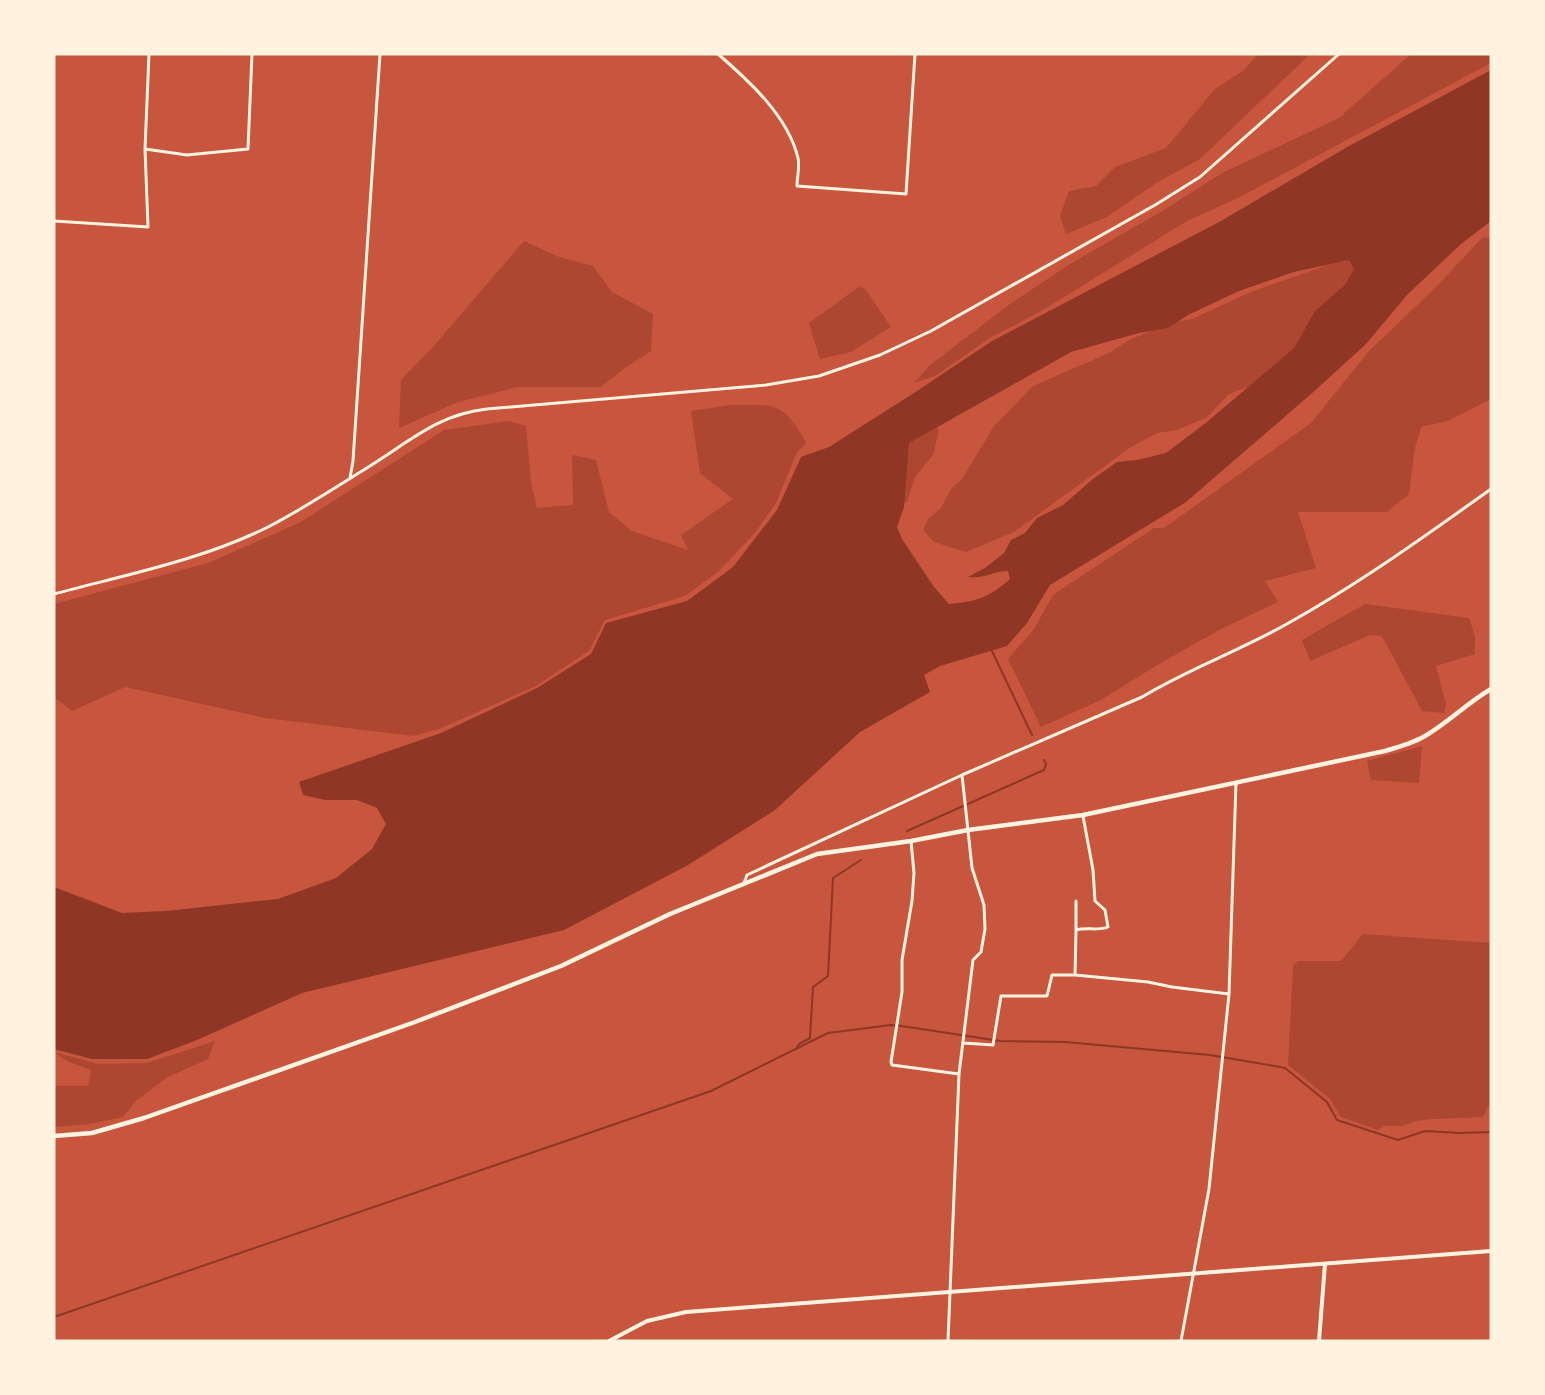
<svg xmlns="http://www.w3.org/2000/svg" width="1545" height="1395" font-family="'Asap Condensed',sans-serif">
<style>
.green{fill:#ae4732}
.water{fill:#8f3625;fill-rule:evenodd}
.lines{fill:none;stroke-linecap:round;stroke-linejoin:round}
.stream{stroke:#8f3625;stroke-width:2}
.minor{stroke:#fff3e0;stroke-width:3}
.tertiary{stroke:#fff3e0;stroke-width:4}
.secondary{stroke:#fff3e0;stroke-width:4.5}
</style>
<rect width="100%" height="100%" fill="#c8553d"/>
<path class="green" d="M1258,54H1310L1200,159L1156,183L1107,217L1066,234L1060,216L1069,191L1096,186L1115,167L1166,148L1215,89L1243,71Z
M1411,54H1491V63L1238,198L1187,221L1043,310L990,338L935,376L914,383L930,365L1010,304L1070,264L1159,213L1224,172L1339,118Z
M1491,237V399L1448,421L1421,427L1415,448L1409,494L1387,512H1298L1316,568L1265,581L1278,602L1221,629L1154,667L1101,700L1041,727L1008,659L1034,629L1053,595L1154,528H1164L1311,423L1369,351L1435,288L1482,238Z
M524,241L559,257L593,266L612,292L653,314L651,351L622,370L601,387H518L458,402L399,428L401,380L433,347Z
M1359,254L1362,291L1256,384L1229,394L1206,418L1177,430L1157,433L1131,447L1014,532L966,552L934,542L923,530L928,519L941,508L951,489L962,479L994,426L1033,386L1109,353L1129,340L1170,323L1192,319L1251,292Z
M860,286L866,290L891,327L851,352L820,359L809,323Z
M730,405C774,405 783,400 806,443L797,452L776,503L754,534L718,572L685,596L605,620L589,651L536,686L439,729L414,736L265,718L125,687L72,711L54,697V604L208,563L299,523L444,430L509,421L526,426L531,482L537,508L573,505L572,455L596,460L609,512L632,531L688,550L681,535L733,499L700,473L691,411Z
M935,424L939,431L933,455L915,477L907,502L890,511L885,449Z
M1365,604L1469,618L1475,636V654L1436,666L1446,704L1444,713L1422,711L1382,636L1370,635L1310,661L1302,640Z
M1422,746L1419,783L1371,780L1367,761Z
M1363,934L1491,943V1101L1483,1117L1433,1119L1416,1121L1403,1126H1384L1378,1130L1341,1117L1330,1099L1288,1065L1293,966L1298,961H1341Z
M215,1041L208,1059L166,1078L137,1100L123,1117L89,1124L54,1127V1086H88L91,1070L69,1062L54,1052L98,1064L147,1063Z"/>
<path class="water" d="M1491,70V221L1461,244L1407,295L1366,344L1311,394L1186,502L1050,585L1027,623L1007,646L940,666L924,675L930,692L860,732L775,810L688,865L564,930L302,993L197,1040L147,1059H92L54,1049V887L122,913L166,911L278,899L336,878L372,849L386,824L377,808L357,800H325L303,795L299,782L441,733L537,688L591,654L606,623L687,601L733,567L777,510L801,457L829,447L914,393L992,341L1221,221L1349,146ZM1349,260L1354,269L1345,285L1315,311L1294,348L1207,422L1166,453L1137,460L1117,462L1093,479L1063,505L1037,518L1025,533L1011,540L1004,553L985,568L968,577C987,579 991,571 1008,571L1010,579C990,597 976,602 949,604L934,587L902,539L897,527L904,507L909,443L1071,352L1139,333L1168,328L1188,315L1239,291L1294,272Z"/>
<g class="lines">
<path class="stream" d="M991,649L1032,735
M907,831L1044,770L1046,764L1044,760
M797,1047L799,1044L810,1038L813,987L828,976L833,878L861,860
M54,1317L711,1091L828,1033L891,1025L902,1026L1000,1041L1065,1042L1210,1055L1275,1066L1285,1068L1327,1102L1337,1120L1398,1140L1425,1131L1459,1133L1491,1132"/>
<path class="minor" d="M718,54C749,81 788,116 798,158C800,167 797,177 797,186L906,194L915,54
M145,149L187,155L248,149L252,54
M54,221L148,227L145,149L149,54
M350,478L353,461L380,54
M54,594C125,575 202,560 268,527C303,509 336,487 370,466C410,441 439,414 487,409L766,385L819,376L880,355L931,331L1155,205L1200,177L1339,54
M911,841L914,873L912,901L902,960V992L891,1062L892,1065L959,1074
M744,883L747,875L962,775L1142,697C1188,669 1239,651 1285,625C1357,585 1424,537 1491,489
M1076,901V929
M1075,975L1148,982L1172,987L1229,994
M964,1043L993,1045L1001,996H1047L1052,975H1075L1076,930C1086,927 1099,931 1108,927L1105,910L1095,901L1093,870L1083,816
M948,1341L959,1074L973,960L981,952L985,929L984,905L972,868L962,775
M1181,1341L1209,1189L1229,994L1236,783"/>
<path class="tertiary" d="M609,1341L647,1321L686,1312L1491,1251
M1319,1341L1325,1264"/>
<path class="secondary" d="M54,1136L92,1133L144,1118L415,1022L561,966L670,914L817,854L911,841L968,830L1083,815L1385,751C1399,747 1413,743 1425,736C1449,722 1467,703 1491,689"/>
</g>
<rect width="1545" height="1395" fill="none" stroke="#fff3e0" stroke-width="111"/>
</svg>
